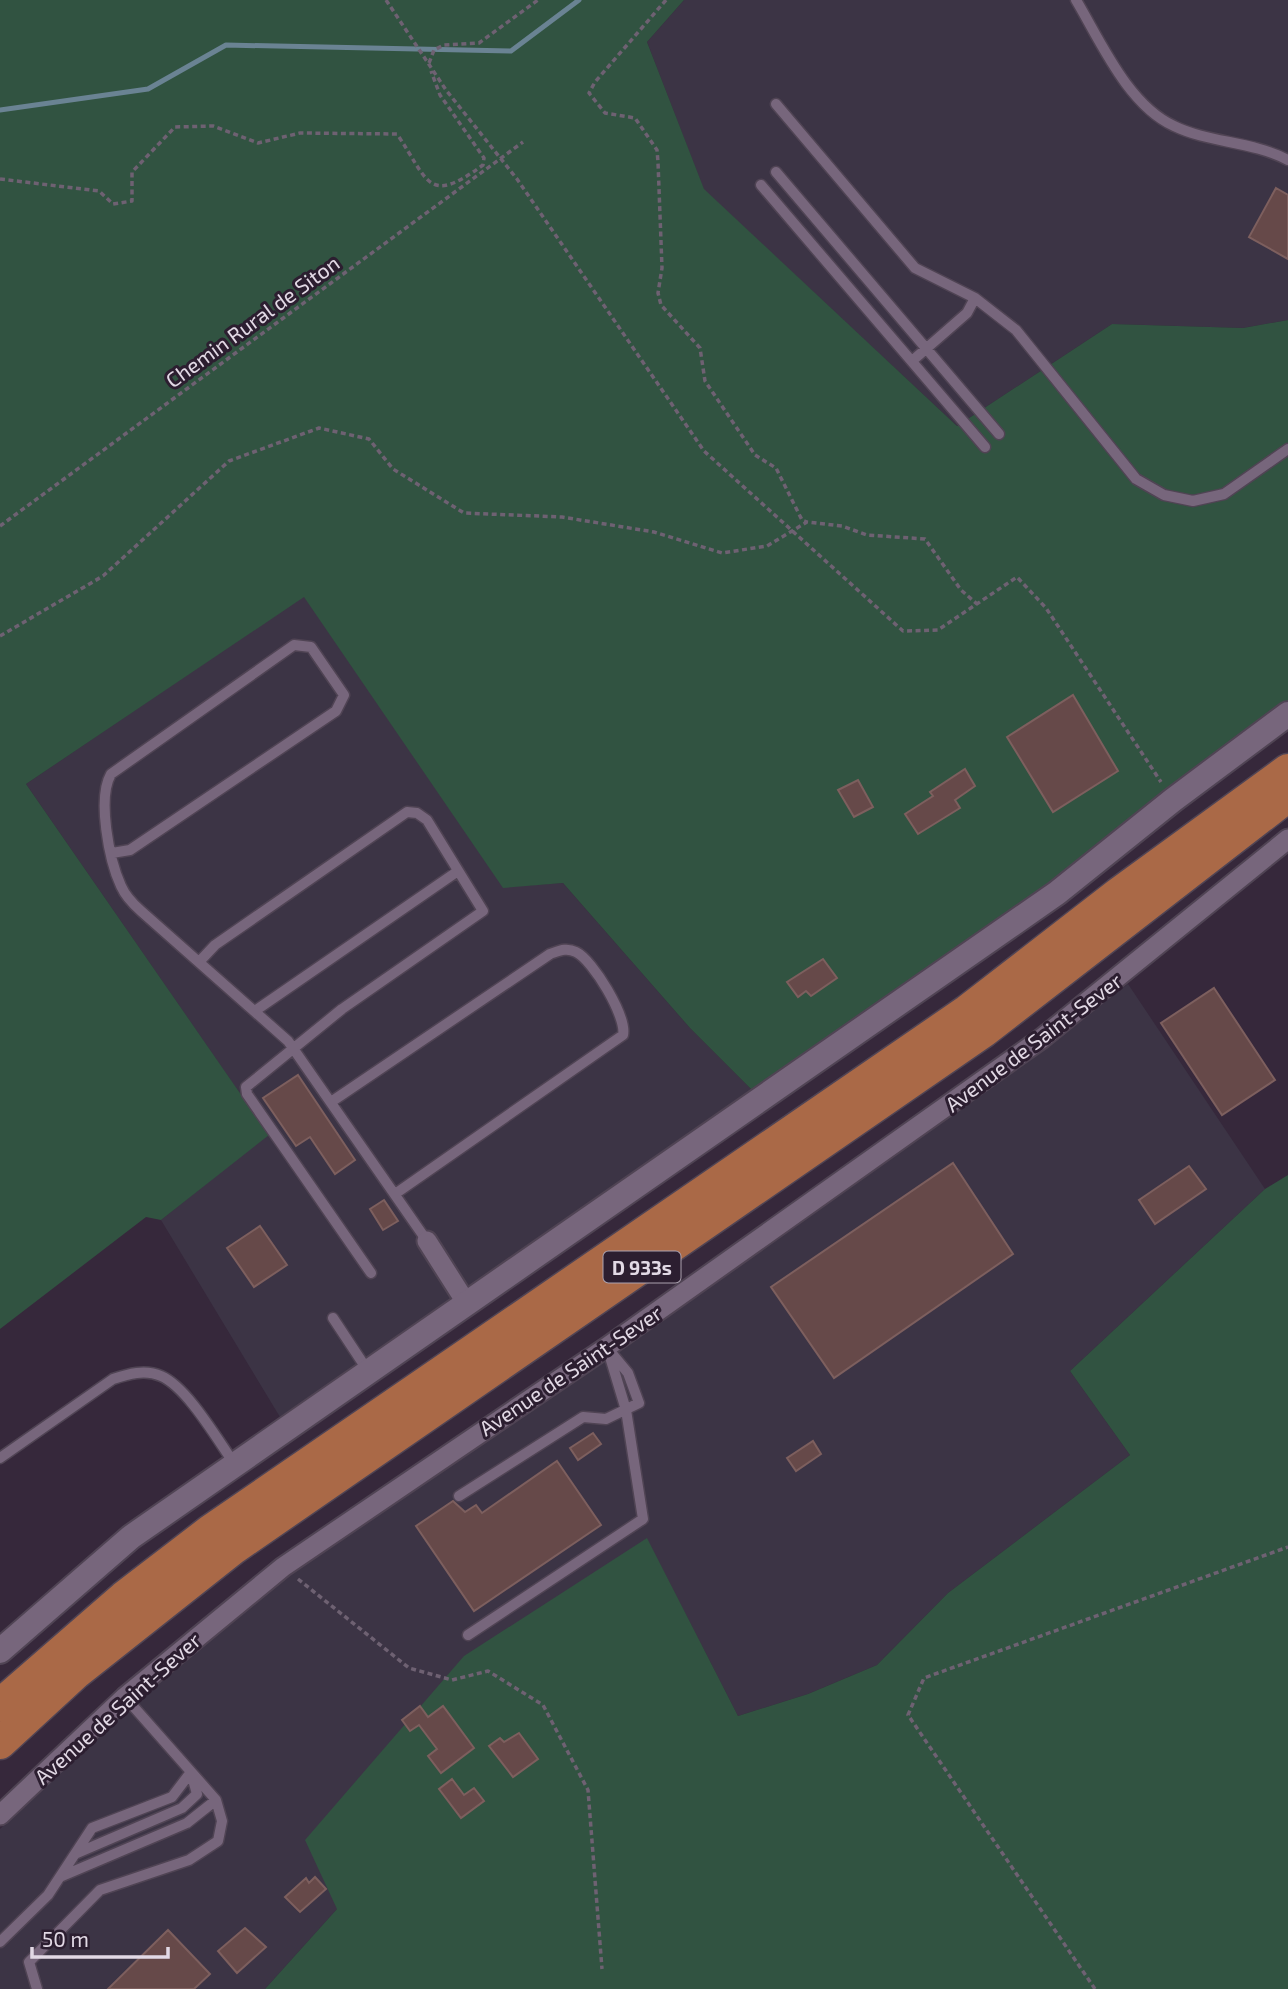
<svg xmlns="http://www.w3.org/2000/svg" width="1288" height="1989" font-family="'Exo 2',sans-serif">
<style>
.industrial{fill:#3c3445}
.green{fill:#315341}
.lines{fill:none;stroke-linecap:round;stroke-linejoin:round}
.stream{stroke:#6a8393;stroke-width:5}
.building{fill:#664949;stroke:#7d5f5e;stroke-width:2}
.service-casing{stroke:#504454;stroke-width:13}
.minor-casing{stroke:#504454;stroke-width:23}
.tertiary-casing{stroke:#504454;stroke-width:28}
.primary-casing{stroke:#504454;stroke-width:35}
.path{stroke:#6e6172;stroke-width:3.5;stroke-dasharray:5 3.5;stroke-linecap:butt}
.service{stroke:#77667c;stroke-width:10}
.minor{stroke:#77667c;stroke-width:19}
.tertiary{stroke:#77667c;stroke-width:24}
.primary{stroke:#aa6947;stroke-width:32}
.labels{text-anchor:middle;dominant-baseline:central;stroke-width:6;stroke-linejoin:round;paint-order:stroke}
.shield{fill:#2c1e30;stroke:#aba1af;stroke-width:2}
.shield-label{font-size:19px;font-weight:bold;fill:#e2d9e5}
.street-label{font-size:21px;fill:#e2d9e5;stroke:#2c1e30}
</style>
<rect width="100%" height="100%" fill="#36283b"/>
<path class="industrial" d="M684,0H1288V320L1243,328L1112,324L957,426L704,190L647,42Z
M304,596L503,887L563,883L690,1028L755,1093L280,1417L161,1220L268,1134L26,784Z
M1128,984L1265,1189L1070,1371L1130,1455L948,1593L877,1665L808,1694L738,1716L647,1539L337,1909L265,1989H0V1829L150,1687L305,1563Z"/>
<path class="green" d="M0,0H684L647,42L704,189L957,426L1112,324L1243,328L1288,320V721L755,1093L690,1028L563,883L503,888L304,597L26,784L269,1135L161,1220L146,1217L0,1329Z
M1288,1175V1989H265L337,1909L305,1840L464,1656L647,1538L738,1716L808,1694L877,1665L948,1593L1130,1455L1070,1371L1265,1189Z"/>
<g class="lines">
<path class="stream" d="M0,110L148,89L226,45L511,51L579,0"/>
</g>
<path class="building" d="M1276,188L1288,195V259L1249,237Z
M1073,695L1118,771L1053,812L1007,737Z
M965,769L975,786L955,800L960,808L918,834L905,814L933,796L930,792Z
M858,780L873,807L854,817L838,790Z
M823,959L837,978L811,996L806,991L798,997L787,982Z
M1214,988L1275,1080L1222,1115L1161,1023Z
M298,1075L355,1160L335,1174L310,1137L296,1146L263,1098Z
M953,1163L1013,1254L834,1378L771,1287Z
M1189,1166L1206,1189L1155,1224L1139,1200Z
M384,1200L398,1221L383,1230L370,1209Z
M260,1226L287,1265L254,1287L227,1248Z
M593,1433L601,1444L578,1460L570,1448Z
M813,1441L821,1454L796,1471L787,1458Z
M557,1461L601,1525L474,1611L416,1526L453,1501L465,1512L476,1505L482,1513Z
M420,1706L428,1717L443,1706L474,1748L441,1773L428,1756L437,1749L419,1725L410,1731L402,1720Z
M519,1733L538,1759L513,1777L489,1746L500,1738L504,1742Z
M452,1779L464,1795L474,1788L484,1801L461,1818L439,1789Z
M315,1877L326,1889L300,1912L285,1897L306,1878L309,1883Z
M245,1928L266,1947L237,1973L218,1951Z
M168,1930L210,1974L194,1989H108Z"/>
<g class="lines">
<g class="service-casing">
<path id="service" d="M1076,0C1101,42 1128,105 1174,126C1209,143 1252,141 1288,160
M776,104L915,268L975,298L1016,330L1136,479L1164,495L1193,501L1224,494L1288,449
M776,172L999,434
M761,185L985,447
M912,361L967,313L975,298
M112,853L130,850L336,711L344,695L311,647L294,645L111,774C97,798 109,860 121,886C125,895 133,904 141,911L288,1041L427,1241
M199,962L215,945L407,812L417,813L427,820L483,911L342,1009L246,1087L247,1094L371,1273
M255,1011L458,871
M331,1102L550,954C559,951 566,947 576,952C593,960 627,1017 623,1035L395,1194
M333,1318L368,1371
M0,1458L113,1379C128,1374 145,1369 161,1376C187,1387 217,1439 234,1463
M459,1496L583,1417L606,1419L639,1403L628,1373L609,1350
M468,1635L643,1519L626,1410L607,1347
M75,1854L182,1808L197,1794L192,1776
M60,1877L187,1823L216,1800
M0,1942L48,1895L92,1828L172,1797L191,1772
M37,1989L29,1962L100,1890L189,1860L218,1841L222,1821L216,1800L125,1697"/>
</g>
<g class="minor-casing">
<path id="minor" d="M427,1241L467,1304
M0,1815L125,1697L283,1567L607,1347L1041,1039L1288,839"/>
</g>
<g class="tertiary-casing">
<path id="tertiary" d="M0,1651L131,1537L1057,893L1173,800L1288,714"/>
</g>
<g class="primary-casing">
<path id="primary" d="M0,1705L124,1597L210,1531L967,1011L1118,894L1288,770
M0,1743L76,1673L234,1548L984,1031L1288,796"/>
</g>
<path class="path" d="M386,0L446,90L517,179L704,451L903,631L938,630L1017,577L1046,608L1161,782
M666,0L595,82L589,93L605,113L635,118L657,150L658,162L662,268L658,293L661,305L700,348L705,381L755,455L776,468L802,520L807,522
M429,63L434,50L444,45L479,43L538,0
M0,179L99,191L113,204L132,201V172L175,127L213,126L258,143L300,133L397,134C429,181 427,206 483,165L484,158L440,95L431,71
M0,526L523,142
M0,636L103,576L229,461L319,428L369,439L393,469L464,513L562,517L654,532L722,553L767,546L807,522L842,526L867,535L925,539L961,590L977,604
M298,1579L409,1668L452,1680L488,1671L543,1705L588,1790L602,1969
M1095,1989L908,1715L924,1678L1288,1547"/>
<use href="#service" class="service"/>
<use href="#minor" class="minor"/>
<use href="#tertiary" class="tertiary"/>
<use href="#primary" class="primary"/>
</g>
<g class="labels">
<rect class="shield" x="603.5" y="1251.5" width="77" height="31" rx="5"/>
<g class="shield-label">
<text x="642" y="1267">D 933s</text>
</g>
<g class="street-label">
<text transform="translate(252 321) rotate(-36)">Chemin Rural de Siton</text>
<text transform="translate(1033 1042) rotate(-37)">Avenue de Saint-Sever</text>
<text transform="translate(570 1370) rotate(-34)">Avenue de Saint-Sever</text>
<text transform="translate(117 1708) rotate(-42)">Avenue de Saint-Sever</text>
</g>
</g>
<path d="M32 1947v10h136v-10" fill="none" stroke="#e2d9e5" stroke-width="3.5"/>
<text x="42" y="1947" font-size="21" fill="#e2d9e5" stroke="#2c1e30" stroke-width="5" paint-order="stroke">50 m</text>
</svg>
